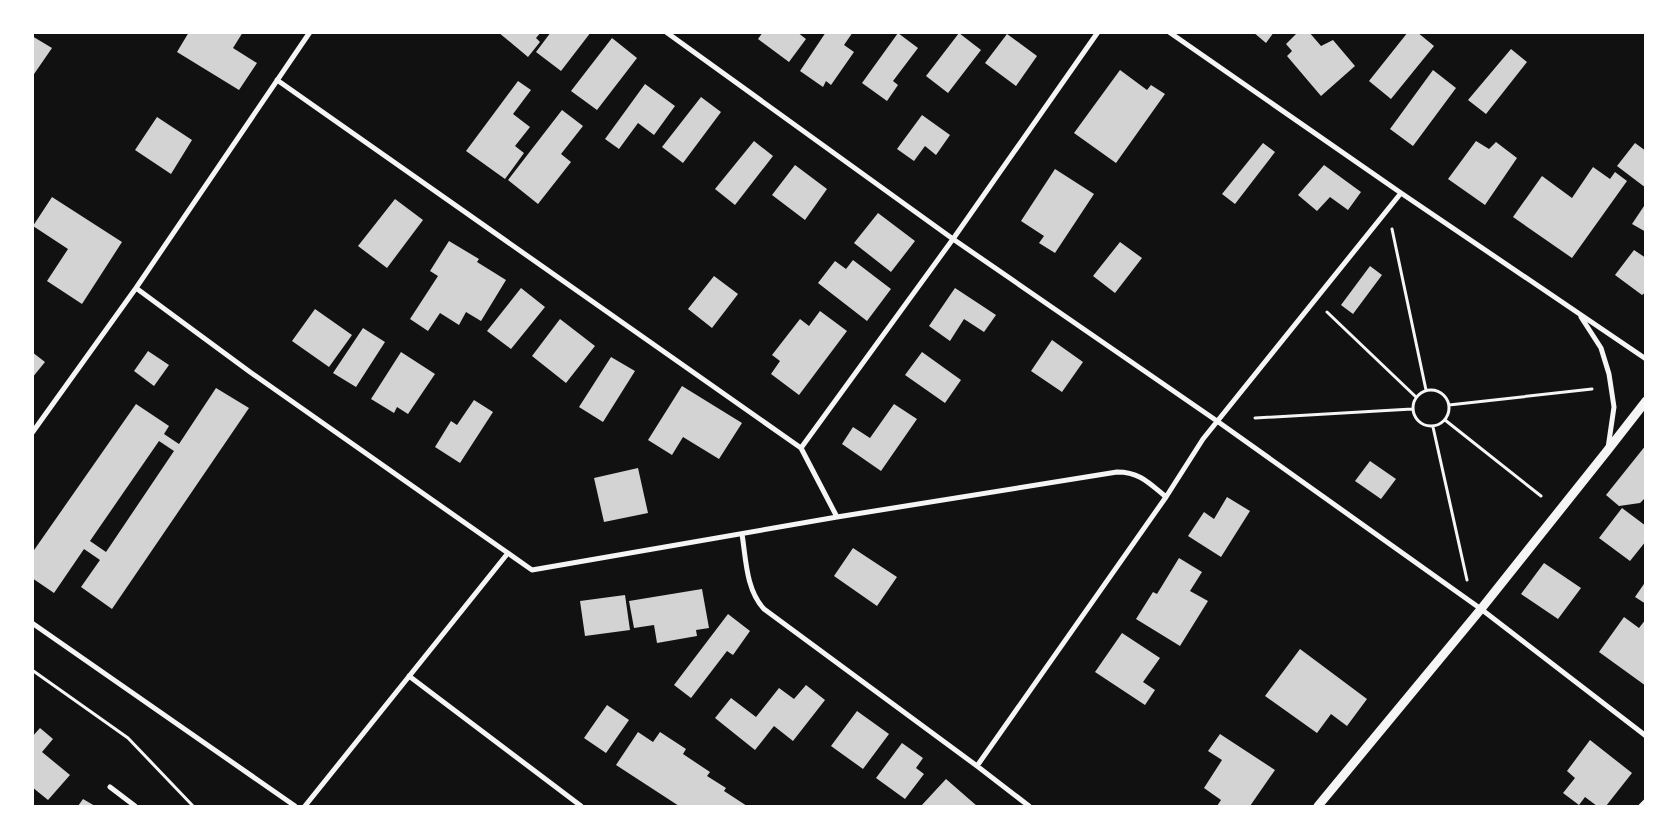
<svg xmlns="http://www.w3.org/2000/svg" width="1678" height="839" font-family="'PT Sans',sans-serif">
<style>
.building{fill:#d3d3d3;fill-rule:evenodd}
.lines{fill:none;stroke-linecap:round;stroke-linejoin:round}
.path{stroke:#f5f5f5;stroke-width:3}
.minor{stroke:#f5f5f5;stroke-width:5}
.tertiary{stroke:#f5f5f5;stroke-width:9}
</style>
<rect width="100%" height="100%" fill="#111"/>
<path class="building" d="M189,32H243L233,48L257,63L239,90L177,52Z
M498,32H541L536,38L540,42L528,57Z
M551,32H591L561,71L536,52Z
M763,32H797L806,39L789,62L758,39Z
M826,32H853L844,45L854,52L831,85L826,81L823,87L800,71Z
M1253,32H1274L1266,43Z
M1298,32H1309L1321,46L1333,40L1355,66L1321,96L1287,56L1292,51L1286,44Z
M1408,32H1417L1434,46L1391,99L1369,81Z
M898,33L918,48L893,81L898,85L887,101L862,83Z
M959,33L981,50L948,93L926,76Z
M1007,34L1037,56L1016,86L985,63Z
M32,36L52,48L32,77Z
M612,38L637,58L597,110L571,91Z
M1511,49L1527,62L1486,114L1468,100Z
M1120,70L1147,90L1151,85L1165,94L1116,163L1074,133Z
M1433,70L1456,88L1413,146L1390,129Z
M518,81L531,90L513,114L530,127L515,146L524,153L505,179L466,151Z
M645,84L675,106L654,135L638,123L619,149L605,139Z
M701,97L721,112L683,163L662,147Z
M562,110L583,126L561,154L571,162L538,204L508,180Z
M922,115L950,135L936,155L925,146L914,161L897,149Z
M157,117L192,140L171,174L135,150Z
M754,141L773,156L735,205L715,189Z
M1476,141L1489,149L1496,142L1517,158L1485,205L1448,179Z
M1263,143L1275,152L1235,204L1222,194Z
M1635,143L1646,151V188L1617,166Z
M795,165L827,189L805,220L772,195Z
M1324,165L1361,192L1348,210L1330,197L1317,211L1298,195Z
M1593,167L1610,179L1615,172L1627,181L1572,258L1513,217L1542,176L1572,198Z
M1055,169L1094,194L1055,253L1039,243L1044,236L1021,221Z
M52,197L122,242L82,304L47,281L68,249L33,226Z
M395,199L423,220L387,268L358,246Z
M1646,203V232L1632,224Z
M878,213L915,241L891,272L854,243Z
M449,241L479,259L477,262L506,280L481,321L466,312L459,325L440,313L428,331L410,319L438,276L430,271Z
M1120,242L1142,258L1115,293L1093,276Z
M1634,250L1646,258V292L1642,295L1615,275Z
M853,260L891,289L867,321L818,283L835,261L846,269Z
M1370,266L1382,275L1353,314L1341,305Z
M714,276L738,294L712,328L688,309Z
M521,288L545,307L511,349L487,331Z
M955,288L996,315L984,332L964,319L950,341L929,326Z
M315,309L352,335L329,367L292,341Z
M820,311L847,331L799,395L771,374L780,361L772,355L800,319L809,326Z
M560,319L595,346L566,383L532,356Z
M363,328L385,342L356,387L333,373Z
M1052,340L1083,362L1062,392L1031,371Z
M148,351L169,365L154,386L134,371Z
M32,352L45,362L32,378Z
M401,352L435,374L408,414L397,407L394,413L371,399Z
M922,352L961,380L945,403L905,375Z
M611,357L635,371L603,422L579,407Z
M682,386L742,423L719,459L683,437L672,455L648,440Z
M216,388L249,408L112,609L81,587L100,560L84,549L54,593L32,578V553L136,404L169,426L164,434L179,444ZM159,441L174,451L106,552L90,541Z
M474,400L493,412L460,463L435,447L451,421L457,425Z
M894,404L917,419L881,471L842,444L853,427L870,438Z
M1646,445V497L1640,503L1619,506L1606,495Z
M1370,461L1396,479L1381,499L1355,481Z
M638,468L648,513L604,522L594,478Z
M1227,497L1250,511L1221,557L1188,536L1204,512L1214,519Z
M1622,508L1646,526V541L1630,561L1599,538Z
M853,548L897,577L877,606L834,576Z
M1179,558L1202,572L1190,591L1208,601L1180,646L1136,619L1153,592L1157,594Z
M1544,563L1581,588L1558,619L1521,594Z
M1646,581V604L1635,597Z
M702,589L709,628L696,630L697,636L657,643L654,625L634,628L629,601Z
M625,595L630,630L585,636L580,601Z
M728,614L750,631L733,655L727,651L691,698L674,685Z
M1624,617L1639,628L1646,619V686L1599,652Z
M1122,633L1160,658L1143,682L1155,690L1145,705L1095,672Z
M1300,649L1367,699L1347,726L1331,714L1317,733L1265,696Z
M806,685L825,700L793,741L774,726L755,750L715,718L731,698L756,717L779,688L794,699Z
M607,705L629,720L606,753L584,738Z
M857,711L889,734L863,769L831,746Z
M40,728L53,739L42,752L70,775L48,800L32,787V737Z
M638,732L653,742L660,732L686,749L683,754L710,772L707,776L726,788L724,791L747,806H679L616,765Z
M1220,734L1275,770L1250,806H1217L1221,800L1204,788L1222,760L1208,751Z
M1590,740L1632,773L1606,806H1597L1585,797L1579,805L1563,793L1575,778L1567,771Z
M902,743L923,758L916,768L924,774L905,799L876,778Z
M946,779L977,806H921Z
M83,799L95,806H78Z"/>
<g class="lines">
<path class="path" d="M1392,229L1426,390
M1327,312L1416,397
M1413 408a18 18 0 1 1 36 0a18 18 0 1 1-36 0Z
M1449,405L1592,389
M1255,418L1412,409
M1445,420L1541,496
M1433,427L1467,580
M32,670L128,738L193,806"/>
<path class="minor" d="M666,32L953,239L1217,421L1481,609L1646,736
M1169,32L1401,193L1646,359
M277,80L801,448
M136,288L250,372L532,570L837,517L1117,472C1140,472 1149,483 1166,497
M1581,317L1601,348L1609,374L1614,407L1608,448
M32,433L136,288L310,32
M837,517L801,448L953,239L1098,32
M742,534C746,559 746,590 764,609L977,766L1029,806
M32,623L295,806
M409,676L581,806
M977,766L1166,497L1203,439L1401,193
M110,787L135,806
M305,806L508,553
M1641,806L1646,801"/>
<path class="tertiary" d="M1318,806L1481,609L1607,451L1646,401"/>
</g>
<rect width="1678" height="839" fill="none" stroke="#ffffff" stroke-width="68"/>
</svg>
